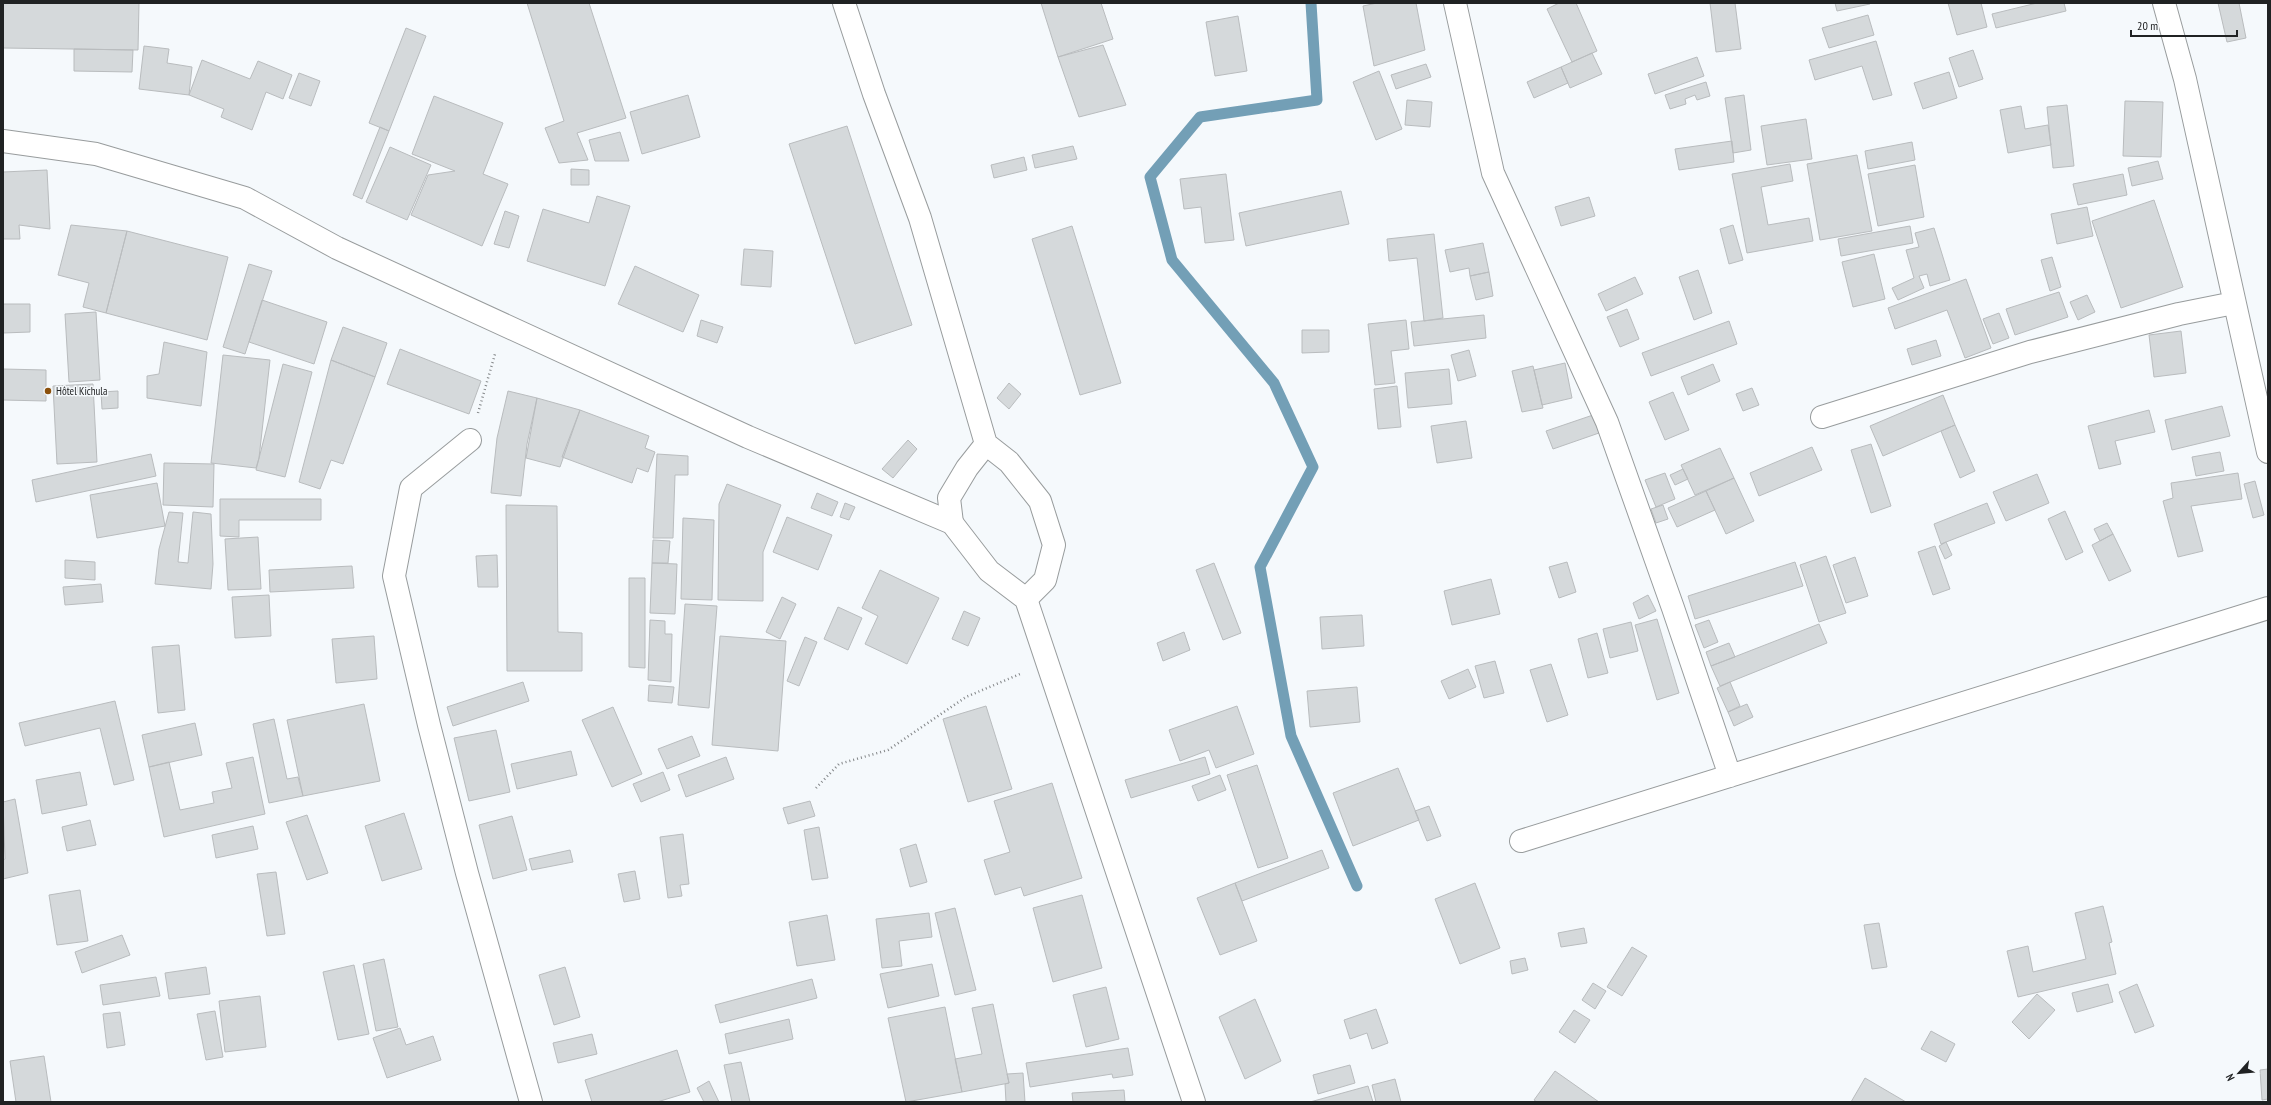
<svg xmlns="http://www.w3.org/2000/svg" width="2271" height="1105" font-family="'PT Sans Narrow',sans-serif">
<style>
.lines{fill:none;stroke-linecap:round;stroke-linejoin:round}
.stream{stroke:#739fb6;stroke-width:11}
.building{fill:#d5d9db;stroke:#b9bcbe}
.street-casing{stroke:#989c9d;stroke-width:24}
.secondary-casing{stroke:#989c9d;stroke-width:24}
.path{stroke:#838688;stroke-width:2.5;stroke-dasharray:1 3;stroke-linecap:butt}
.street{stroke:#fff;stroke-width:22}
.secondary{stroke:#fff;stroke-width:22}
.poi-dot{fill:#8b500c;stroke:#f5f9fc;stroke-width:1.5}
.labels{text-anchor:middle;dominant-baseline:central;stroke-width:3;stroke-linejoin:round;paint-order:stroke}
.poi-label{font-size:11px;fill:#202223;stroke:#f5f9fc;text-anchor:start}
</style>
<rect width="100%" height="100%" fill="#f5f9fc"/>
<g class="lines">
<path class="stream" d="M1311,3L1317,100L1200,117L1150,177L1172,260L1274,383L1313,467L1260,567L1291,736L1357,886"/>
</g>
<path class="building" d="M3,3H139L138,50L3,48Z
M527,3H589L626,118L577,133L588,160L559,163L545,128L564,121Z
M1041,3H1101L1113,39L1058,57Z
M1377,3H1416L1425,50L1374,66L1363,6Z
M1559,3H1576L1597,51L1572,62L1547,9Z
M1710,3H1735L1741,49L1716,52Z
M1835,3H1869L1870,4L1837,11Z
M1948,3H1981L1987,27L1957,35Z
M2037,3H2064L2066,11L1996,28L1992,14Z
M2218,3H2239L2246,38L2227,42Z
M1868,15L1874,35L1829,48L1822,28Z
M1238,16L1247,71L1215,76L1206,22Z
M406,28L426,36L389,131L369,123Z
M1876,41L1892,95L1873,100L1862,66L1815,80L1809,60Z
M1103,45L1126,105L1079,117L1058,57Z
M144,46L169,49L167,63L192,67L189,95L139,89Z
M74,49L133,50L132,72L74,71Z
M1973,50L1983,79L1959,87L1949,58Z
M1592,53L1602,74L1570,88L1561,67Z
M1697,57L1704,76L1655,94L1648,74Z
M202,60L250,79L258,61L292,75L283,99L266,92L252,130L221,117L224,109L189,95Z
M1426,64L1431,77L1396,89L1391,75Z
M1561,67L1568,83L1534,98L1527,82Z
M1379,71L1402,129L1376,140L1353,82Z
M1949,72L1957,98L1923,109L1914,83Z
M299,73L320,81L311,106L289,98Z
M1706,82L1710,96L1697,100L1695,95L1685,99L1686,104L1670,109L1665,95Z
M688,95L700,137L642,154L630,112Z
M1744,95L1751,150L1733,153L1725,98Z
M434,96L503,123L483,174L508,184L482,246L411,215L428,175L455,171L412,154Z
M1407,100L1432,102L1430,127L1405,125Z
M2125,101L2163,102L2161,157L2123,156Z
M2067,105L2074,166L2053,168L2047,107Z
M2021,106L2025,129L2048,125L2051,145L2008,153L2000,110Z
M1806,119L1812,159L1767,165L1761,126Z
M847,126L912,325L855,344L789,144Z
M380,127L389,131L362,199L353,195Z
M620,132L629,161H595L589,140Z
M1732,141L1734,162L1679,170L1675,149Z
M1912,142L1915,160L1868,169L1865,151Z
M1073,146L1077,159L1035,168L1032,155Z
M390,147L431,165L407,220L366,202Z
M1857,155L1872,231L1820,240L1807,164Z
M1024,157L1027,170L994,178L991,165Z
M2158,161L2163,179L2132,186L2128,168Z
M1790,164L1793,181L1761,187L1768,225L1809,218L1813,241L1747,253L1732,174Z
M1915,165L1924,217L1878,226L1868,174Z
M571,169L589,170V185H571Z
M47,170L50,229L19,225L20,239H3V172Z
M1226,174L1234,240L1205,243L1201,207L1184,209L1180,179Z
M2123,174L2127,195L2078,205L2073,184Z
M1341,191L1349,224L1246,246L1239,213Z
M597,196L630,206L605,286L527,261L543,209L589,223Z
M1589,197L1595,216L1561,226L1555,207Z
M2154,200L2183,287L2121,308L2092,221Z
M2087,207L2093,236L2057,244L2051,214Z
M505,211L519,216L509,248L494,244Z
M71,225L127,231L106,313L83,307L89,283L58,275Z
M1733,225L1743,260L1729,264L1720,229Z
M1072,226L1121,383L1080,395L1032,239Z
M1910,226L1913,243L1841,256L1838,239Z
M1934,228L1950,280L1930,286L1927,274L1919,276L1924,288L1898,300L1892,288L1914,278L1906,250L1919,247L1915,233Z
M127,231L228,257L207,340L106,313Z
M1434,234L1443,318L1424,321L1417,258L1389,261L1387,239Z
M1483,243L1489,272L1470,276L1469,268L1450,272L1445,250Z
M744,249L773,251L771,287L741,285Z
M1874,254L1885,299L1853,307L1842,262Z
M2052,257L2061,287L2050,291L2041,260Z
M249,264L272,271L245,354L223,347Z
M635,266L699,295L683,332L618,304Z
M1698,270L1712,313L1694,320L1679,277Z
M1489,272L1493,296L1476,300L1470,276Z
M1635,277L1643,294L1606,311L1598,294Z
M1966,279L1991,348L1965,358L1947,310L1895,329L1888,308Z
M2059,292L2068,317L2015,335L2006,309Z
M2087,295L2095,312L2078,320L2070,302Z
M262,300L327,322L314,364L249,342Z
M3,304H30V332L3,333Z
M1627,309L1639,339L1620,347L1607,317Z
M96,312L100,380L69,382L65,314Z
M1999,313L2009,338L1993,344L1983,319Z
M1484,315L1486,338L1414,346L1411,322Z
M701,320L723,327L717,343L697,336Z
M1406,320L1409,349L1391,351L1395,383L1375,385L1368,324Z
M1729,321L1737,344L1651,376L1642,353Z
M343,327L387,343L375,377L331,360Z
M1302,330H1329V352L1302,353Z
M2181,331L2186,373L2154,377L2149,335Z
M1936,340L1941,356L1912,365L1907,349Z
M164,342L207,352L201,406L147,398V376L159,374Z
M400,349L481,381L469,414L387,384Z
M1469,350L1476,376L1458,381L1451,355Z
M223,355L270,360L259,458L256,468L211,463Z
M331,360L375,377L343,464L331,460L320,489L299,482Z
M1565,363L1572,398L1542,405L1534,370Z
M283,364L312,372L285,477L256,470Z
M1713,364L1720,381L1688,395L1681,377Z
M1533,366L1543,408L1522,412L1512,371Z
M3,369L46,370V401L3,400Z
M1449,369L1452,404L1408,408L1405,373Z
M1009,383L1021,394L1009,409L997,398Z
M93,384L97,462L57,464L53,386Z
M1397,386L1401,427L1378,429L1374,389Z
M1752,388L1759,405L1743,411L1736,394Z
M118,391V408L102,409L101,392Z
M508,391L537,398L527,444L521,496L491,493L497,438Z
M1673,392L1689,430L1665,440L1649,402Z
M1943,395L1955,425L1883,456L1870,426Z
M537,398L580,410L560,467L526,458Z
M2222,406L2230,436L2172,450L2165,420Z
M580,410L649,436L645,448L655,452L648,472L637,468L632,483L562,457Z
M2149,410L2155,432L2115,441L2121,464L2099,469L2088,426Z
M1593,415L1599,433L1553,449L1546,431Z
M1466,421L1472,458L1437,463L1431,426Z
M1955,425L1975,471L1960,478L1941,431Z
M908,440L917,449L893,478L882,469Z
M1871,444L1891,506L1871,513L1851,450Z
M1812,447L1822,470L1759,496L1750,473Z
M1720,448L1734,478L1695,495L1681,465Z
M2220,452L2224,471L2196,476L2192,457Z
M151,454L156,476L36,502L32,480Z
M657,454L688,456V475H675L673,538H653Z
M164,463L214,464L213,507L163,505Z
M1683,469L1688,479L1675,485L1670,475Z
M1665,473L1675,499L1656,507L1645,480Z
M2238,473L2242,499L2191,506L2203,551L2178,557L2163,501L2173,498L2171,483Z
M2037,474L2049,503L2006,521L1993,492Z
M1734,478L1754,521L1726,534L1706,491Z
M2255,481L2264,515L2253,518L2244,484Z
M157,483L165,526L97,538L90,495Z
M727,484L781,505L763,552V601L718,600L719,504Z
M1706,491L1715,510L1677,527L1668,508Z
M817,493L838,502L832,516L811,508Z
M220,499H321V520H239V537L220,536Z
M845,503L855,507L849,520L840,517Z
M1987,503L1995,523L1941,544L1934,524Z
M506,505L557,506L558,632L582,633V671H507Z
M1663,505L1668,519L1656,523L1651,509Z
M2065,511L2083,552L2066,560L2048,519Z
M169,512L183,513L178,562L188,563L193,512L211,514L213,564L211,589L155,584L159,549Z
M787,517L832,535L818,570L773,552Z
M683,518L714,520L712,600L681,599Z
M2107,523L2113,534L2100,541L2094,529Z
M2113,534L2131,571L2109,581L2092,545Z
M258,537L261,589L228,590L225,539Z
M653,540L670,541L668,563H652Z
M1946,542L1952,555L1945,559L1939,546Z
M1935,546L1950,589L1933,595L1918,552Z
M497,555L498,587H478L476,556Z
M1826,556L1846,613L1819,622L1800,565Z
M1855,557L1868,596L1846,603L1833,565Z
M65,560L95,562V580L65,578Z
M1567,562L1576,592L1559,598L1549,567Z
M1795,562L1803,586L1695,619L1688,596Z
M652,563L677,564L675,614L650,613Z
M1214,563L1241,633L1223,640L1196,570Z
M352,566L354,588L270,592L269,570Z
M880,570L939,598L907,664L865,644L878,616L862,608Z
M629,578H645V668L629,667Z
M1491,579L1500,614L1452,625L1444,591Z
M101,584L103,602L65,605L63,587Z
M269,595L271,636L235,638L232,597Z
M1648,595L1656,611L1639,619L1633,603Z
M782,597L796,604L780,639L766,632Z
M685,604L717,606L709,708L678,705Z
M838,607L862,618L848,650L824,639Z
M964,611L980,618L968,646L952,639Z
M1362,615L1364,646L1322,649L1320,617Z
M1657,619L1679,693L1657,700L1635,625Z
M650,620L665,621V634H672L671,682L648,680Z
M1709,620L1718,642L1704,648L1695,625Z
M1631,622L1638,651L1610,658L1603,629Z
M1819,624L1827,643L1720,686L1711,666Z
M1184,632L1190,650L1163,661L1157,643Z
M1597,633L1608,673L1588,678L1578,639Z
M374,636L377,679L336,683L332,639Z
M720,636L786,641L778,751L712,745Z
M805,637L817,642L799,686L787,681Z
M1729,643L1735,657L1711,666L1706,652Z
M179,645L185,710L158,713L152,647Z
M1495,661L1504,693L1484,698L1475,666Z
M1551,664L1568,715L1547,722L1530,670Z
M1468,669L1476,687L1449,699L1441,681Z
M523,682L529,701L453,726L447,707Z
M1730,682L1740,706L1728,712L1717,688Z
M649,685L674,687L672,703L648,701Z
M1357,687L1360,722L1310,727L1307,691Z
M115,701L134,780L114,785L100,728L25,746L19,723Z
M364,704L380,781L303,796L287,720Z
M1747,704L1753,717L1734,726L1728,712Z
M986,706L1012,789L968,802L943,719Z
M1237,706L1254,754L1216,768L1209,750L1180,761L1169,730Z
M613,707L642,774L612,787L582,720Z
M274,719L287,779L298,777L303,796L269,803L253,724Z
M195,723L202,755L149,767L142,735Z
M496,730L510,792L469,801L454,738Z
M692,736L700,756L667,769L658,749Z
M571,751L577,775L517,789L511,764Z
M253,757L265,814L164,837L149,767L169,762L180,810L214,803L212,792L232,788L226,763Z
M726,757L734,779L686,797L678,775Z
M1205,757L1210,774L1131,798L1125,780Z
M1257,765L1288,858L1258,868L1227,775Z
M1398,768L1419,820L1353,846L1333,793Z
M80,772L87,805L42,814L36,780Z
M663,772L670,790L641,802L633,784Z
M1220,775L1226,790L1198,801L1192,786Z
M1052,783L1082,878L1024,896L1021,887L995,895L984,860L1010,852L994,801Z
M15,799L28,873L3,879V860L5,859L3,802Z
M810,801L815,816L788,824L783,808Z
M1429,806L1441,836L1427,841L1415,811Z
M404,813L422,869L382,881L365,826Z
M307,815L328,873L307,880L286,822Z
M512,816L527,870L493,879L479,825Z
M90,820L96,845L67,851L62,827Z
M253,826L258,849L216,858L212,835Z
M819,827L828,878L812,880L804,830Z
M683,834L689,884L680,885L682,896L668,898L660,837Z
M916,844L927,882L910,887L900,849Z
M570,850L573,862L532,870L529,859Z
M1322,850L1329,868L1242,901L1235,883Z
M635,871L640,899L624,902L618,874Z
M276,872L285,934L267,936L257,874Z
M1235,883L1257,941L1220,955L1197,898Z
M1475,883L1500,948L1460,964L1435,899Z
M80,890L88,941L57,945L49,895Z
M1082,895L1102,968L1053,982L1033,908Z
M2103,906L2112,942L2109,943L2116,974L2018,997L2007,951L2028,946L2033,972L2086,959L2075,913Z
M955,908L976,990L955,995L935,913Z
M929,913L932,937L899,941L902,966L882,968L876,919Z
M827,915L835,960L797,966L789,922Z
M1879,923L1887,967L1872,969L1864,925Z
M1584,928L1587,943L1561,947L1558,933Z
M122,935L130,955L82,973L75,952Z
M1632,947L1647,956L1622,996L1607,987Z
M1525,958L1528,970L1512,974L1510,961Z
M384,959L398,1027L376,1031L363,964Z
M932,964L939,996L888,1008L880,974Z
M354,965L369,1034L338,1040L323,972Z
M206,967L210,994L169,999L165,973Z
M565,967L580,1017L554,1025L539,975Z
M156,977L160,996L103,1005L100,985Z
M812,979L817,998L720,1023L715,1005Z
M1593,983L1606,991L1595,1009L1582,1000Z
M2108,984L2113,1002L2077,1012L2072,993Z
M2137,984L2154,1026L2135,1033L2119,992Z
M1106,987L1119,1039L1086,1047L1073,995Z
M2037,994L2055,1010L2029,1039L2012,1022Z
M260,996L266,1047L225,1052L219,1001Z
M1255,999L1281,1061L1245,1079L1219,1017Z
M993,1004L1009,1083L962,1092L955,1059L982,1054L972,1008Z
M945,1007L962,1092L906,1102L888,1018Z
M1376,1009L1388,1043L1372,1049L1367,1033L1350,1039L1344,1020Z
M1574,1010L1590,1020L1575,1043L1559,1032Z
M215,1011L223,1057L206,1060L197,1014Z
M120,1012L125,1045L107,1048L103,1014Z
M789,1019L793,1039L729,1054L725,1034Z
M400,1028L406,1045L433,1036L441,1060L387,1078L373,1038Z
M1931,1031L1955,1044L1946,1062L1921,1049Z
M592,1034L597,1054L558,1063L553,1043Z
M1128,1048L1133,1075L1113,1078L1112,1074L1030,1087L1026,1063Z
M677,1050L690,1092L657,1102H592L585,1080Z
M44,1056L51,1102H16L10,1061Z
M741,1062L750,1102H732L724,1065Z
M1350,1065L1355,1083L1318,1094L1313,1075Z
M2268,1069V1099L2262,1100L2260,1070Z
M1555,1071L1599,1102H1537L1534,1100Z
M1023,1073L1025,1102H1006L1005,1084L1009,1083L1007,1074Z
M1865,1078L1906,1102H1851Z
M1395,1079L1401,1102H1376L1372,1085Z
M709,1081L719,1102H704L697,1088Z
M1368,1086L1373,1102H1310Z
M1124,1090L1125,1102H1073L1072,1093Z"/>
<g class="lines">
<g class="street-casing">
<path id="street" d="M844,3L874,94L920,218L986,444
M1455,3L1493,173L1607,422L1673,608L1730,776
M2164,3L2185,79L2268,452
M1822,417L2030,352L2179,314L2234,303
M470,440L411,488L394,576L429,725L467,873L531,1102
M952,523L949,498L967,468L986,444L1009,462L1040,501L1054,545L1045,580L1026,599
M1521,841L2268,608"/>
</g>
<g class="secondary-casing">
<path id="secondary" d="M3,141L96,154L245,198L337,248L748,437L952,523L989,571L1026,599L1194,1102"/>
</g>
<path class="path" d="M478,413L495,354
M816,788L839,764L888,750L966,697L1020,674"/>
<use href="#street" class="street"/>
<use href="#secondary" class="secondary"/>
</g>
<circle class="poi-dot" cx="48" cy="391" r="4"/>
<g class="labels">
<g class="poi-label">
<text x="56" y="391">Hôtel Kichula</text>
</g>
</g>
<rect width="2271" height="1105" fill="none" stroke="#202223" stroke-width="8"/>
<g transform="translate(2239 1073) rotate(243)" stroke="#f5f9fc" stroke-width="3" paint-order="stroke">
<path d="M0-3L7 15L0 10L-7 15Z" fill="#202223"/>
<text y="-6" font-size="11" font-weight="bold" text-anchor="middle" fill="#202223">N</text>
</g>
<path d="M2131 30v6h106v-6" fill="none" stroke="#202223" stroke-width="2"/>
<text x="2137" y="30" font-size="12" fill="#202223" stroke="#f5f9fc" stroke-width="3" paint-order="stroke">20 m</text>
</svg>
